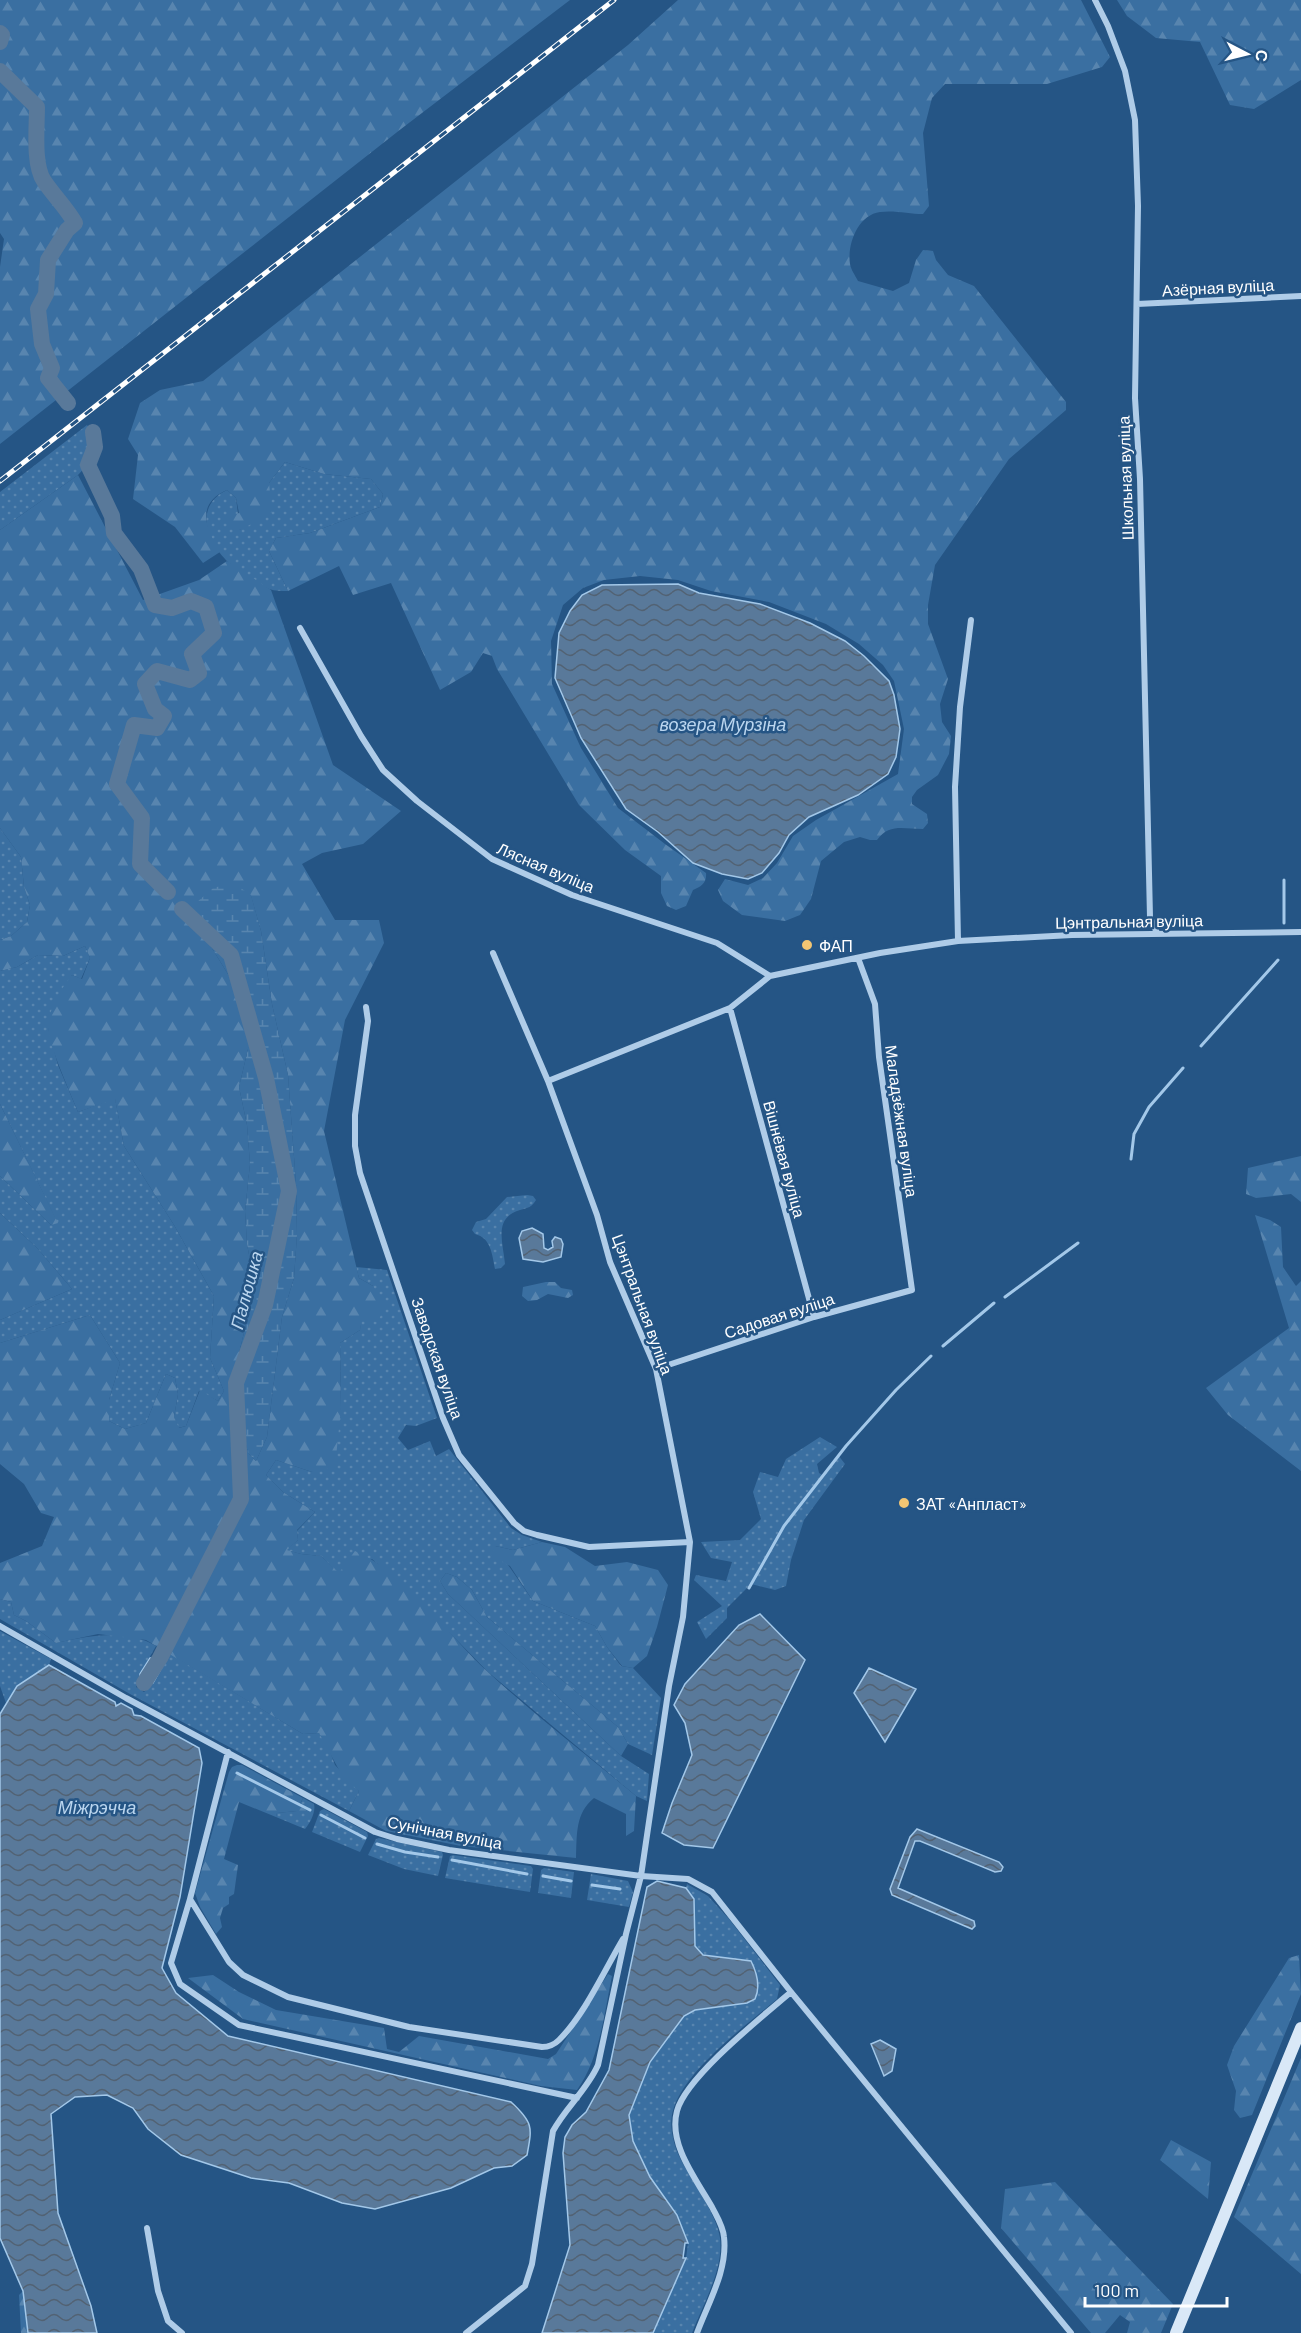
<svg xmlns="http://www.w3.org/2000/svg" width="1301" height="2333" font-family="Barlow,sans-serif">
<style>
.grass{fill:url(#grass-dots)}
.forest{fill:url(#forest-firs);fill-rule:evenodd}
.wetland{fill:url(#wetland-marsh)}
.water{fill:url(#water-waves);stroke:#a3c8e9;stroke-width:1.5}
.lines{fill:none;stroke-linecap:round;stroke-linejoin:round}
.stream{stroke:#a3c8e9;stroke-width:3}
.river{stroke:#59799a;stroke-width:16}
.street{stroke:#afcce8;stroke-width:6}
.secondary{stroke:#d9e8f7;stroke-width:12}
.rail-casing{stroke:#fff;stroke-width:5}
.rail{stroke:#255585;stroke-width:3;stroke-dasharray:9;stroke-linecap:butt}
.poi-dot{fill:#f2c573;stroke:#255585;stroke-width:2}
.labels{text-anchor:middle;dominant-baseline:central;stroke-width:5;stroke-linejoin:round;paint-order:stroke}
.street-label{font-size:16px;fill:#fff;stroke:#255585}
.poi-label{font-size:16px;fill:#fff;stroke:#255585;text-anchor:start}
.water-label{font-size:18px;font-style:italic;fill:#bbd6ef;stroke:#255585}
</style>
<defs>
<pattern id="grass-dots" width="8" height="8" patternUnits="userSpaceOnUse" patternTransform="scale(1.5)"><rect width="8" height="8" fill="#3a6fa1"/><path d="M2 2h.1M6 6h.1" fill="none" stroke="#5885af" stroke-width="1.8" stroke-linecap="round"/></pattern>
<pattern id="forest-firs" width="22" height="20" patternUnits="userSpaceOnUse" patternTransform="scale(1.5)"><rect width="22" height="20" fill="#3a6fa1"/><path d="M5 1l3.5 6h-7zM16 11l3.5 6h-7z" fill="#5885af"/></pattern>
<pattern id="wetland-marsh" width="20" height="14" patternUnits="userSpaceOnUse" patternTransform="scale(1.5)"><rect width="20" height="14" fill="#3a6fa1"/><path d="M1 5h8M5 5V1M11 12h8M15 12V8" fill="none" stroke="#5885af"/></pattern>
<pattern id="water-waves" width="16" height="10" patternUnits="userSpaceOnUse" patternTransform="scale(1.5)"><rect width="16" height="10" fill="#59799a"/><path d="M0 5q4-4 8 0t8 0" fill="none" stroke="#526273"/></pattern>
</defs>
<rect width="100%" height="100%" fill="#255585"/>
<path class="grass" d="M87,425C101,442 92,461 78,475L0,530V492Z
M285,462L324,474L371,479L383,494L380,507L310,533L276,538L269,551L288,591C282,591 275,591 269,589C258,583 235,569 226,560C205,539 195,505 227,490L236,498L240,530L269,483Z
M0,828L21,857L24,887L30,905L27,922L11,936L0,940Z
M85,946L90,958L81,979L72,975L48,1028L58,1065L78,1112L115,1098L124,1146L174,1225L214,1296L210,1358L224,1391L218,1401L199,1391L186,1426L178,1428L174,1417L178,1394L175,1378L166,1374L146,1423L125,1429L109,1421V1400L120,1363L90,1315L0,1343V1320L72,1289L38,1249L0,1213V1176L51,1225L57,1222L0,1104V971L17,967L38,955L63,956Z
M527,1195L533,1196L536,1200C532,1207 528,1208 520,1210C493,1218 503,1242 505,1264L501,1268L495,1269C492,1254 491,1238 475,1234L472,1230L476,1222L486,1219L507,1197Z
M356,1267L387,1270L437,1418L416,1426L406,1425L398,1438L408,1450L430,1441L436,1456L449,1449L511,1528L522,1535L542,1542L513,1550L495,1546L533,1601L595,1626L607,1647L621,1666L633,1668L661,1698L652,1755L628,1744L618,1727L487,1617L472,1590L457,1577L446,1573L440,1581L448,1594L621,1756L649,1774L647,1801L636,1796L488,1672L406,1588L372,1559L339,1574L321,1556L301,1554L286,1550L298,1540L297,1531L315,1512L283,1492L266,1475L276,1460L312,1472L341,1408L340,1343L360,1330L361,1319L373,1286L359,1278Z
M820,1437L837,1447L817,1464L819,1473L824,1476L838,1455L845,1464L804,1520L791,1560L786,1586L775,1590L751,1584L727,1608V1618L706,1639L697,1622L722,1606L694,1580L696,1575L726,1581L732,1562L711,1558L701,1542L740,1540L761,1519L753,1492L760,1472L778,1477L786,1459Z
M0,1599L11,1602L14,1615L26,1621L56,1643C88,1636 126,1628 156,1646L140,1674V1681L136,1687L144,1692L153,1683L169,1653L303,1734L319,1733L328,1746L335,1765L359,1791L349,1811L130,1694L0,1619Z
M0,1631L51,1659L49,1665L17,1686L6,1703L0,1686Z
M303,1798L314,1804C316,1812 310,1823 305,1829L276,1817L277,1813L297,1811Z
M324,1809L367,1832L368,1836L360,1852L312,1832L320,1811Z
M379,1838L442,1852L443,1855L438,1876L404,1869L368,1855L376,1839Z
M453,1855L531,1866L533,1869L530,1892L445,1878L450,1856Z
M544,1868L574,1872L571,1898L538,1893L541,1870Z
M591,1874L628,1881L633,1892L629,1907L587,1900Z
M687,1884L708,1896L729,1919L780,1985L777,1999C745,2026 688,2068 674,2107C668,2123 673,2142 679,2156C690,2179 717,2214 720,2238C724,2269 703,2304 692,2333H653L686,2258L688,2243L677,2215L650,2177L633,2141L629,2115L650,2062L684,2016L695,2010L747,2003L751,1961L703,1955L695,1946L694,1899L686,1888Z"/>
<path class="forest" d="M0,0H570L401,129L0,444V267L4,239L0,233Z
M678,0H1081L1110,57L1102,67L1047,84H945L932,98L923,133L929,206L923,214C910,214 894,210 880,212C858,215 847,244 850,264C851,270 855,275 858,281L893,291L909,283L916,260L923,250L933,251L936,260L948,275L974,286L1066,402V410L1009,459L935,565L928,605V624L948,679L940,704L942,722L951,736L949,754L938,775L917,790L912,797V804L927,814L928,823L923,829C904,829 889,823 877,840H870L860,837L844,842L821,861L811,899L800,915L785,921L742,915L723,901L718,890L725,879L748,885L763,878L777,863L793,836L816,820L898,774L904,729L894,681L883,665L859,644L826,624L769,602L711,591L678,580L640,576L604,580L583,588L563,605L551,641L552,684L581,748L618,808L665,844L706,873C707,883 701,887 693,890L686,906L676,910L667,906L661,893V876L625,850L579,805L497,669L492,656L483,653L471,672L440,690L391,583L353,595L339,566L288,591L269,551L276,538L310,533L380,507L383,494L371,479L324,474L285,462L269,483L272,512L241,530L227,521V517L239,513L236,498L227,490C195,504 206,529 220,552L203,563L175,527L133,499L138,455L128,439L140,403L160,390L203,381L628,45Z
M1117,0H1301V80L1254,109L1230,105L1200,42L1156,38L1127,16Z
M78,475L143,600L199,580L227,561L271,590L333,765L401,811L363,844L322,853L302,864L335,920H379L384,943L345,1020L324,1131L359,1278L373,1286L385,1305L378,1322L362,1319L360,1330L340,1343L341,1408L335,1467L312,1472L276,1460L266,1475L283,1492L315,1512L297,1530L298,1540L287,1550L301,1554L321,1556L339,1573L355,1551C410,1575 445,1633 489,1673C536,1716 587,1755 636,1796L634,1831L626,1836V1814L594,1798C575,1813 577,1835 576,1858L461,1846L386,1831L349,1811L359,1791L345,1781L319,1733L303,1734L146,1640L98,1634L56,1643L26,1621L14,1615L11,1602L0,1599V1563L42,1546L54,1517L41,1513L24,1484L0,1464V1343L90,1315L120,1363L109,1400V1421L125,1429L146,1423L166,1374L175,1378L178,1394L174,1417L179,1428L186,1426L200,1390L218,1401L224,1391L210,1358L214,1296L174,1225L124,1146L115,1099L78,1112C71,1094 47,1042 48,1026C50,1006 60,990 72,975L82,979L90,958L85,946L63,956L38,955L17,967L0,971V940L11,936L27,922L30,905L24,887L21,857L0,828V530ZM251,896L261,931L272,1004L288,1075L296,1184L297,1235L294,1278L282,1317L267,1437L256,1461L248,1453L233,1388L240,1349L255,1287L247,1244L245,1211L250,1164L247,1125L239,1087L248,1049V1016L234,984L194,919Z
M0,1104L58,1223L51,1225L0,1176Z
M1301,1156V1202L1291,1194L1256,1198L1246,1194L1248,1168Z
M0,1213L38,1249L72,1289L0,1320Z
M1255,1215L1270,1220L1281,1227L1283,1267L1296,1286L1301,1281V1471L1228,1415L1206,1388L1289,1328Z
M546,1282H555L561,1288L572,1290L573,1295L568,1298L548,1294L537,1300L528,1301L522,1296L523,1287Z
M542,1542L565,1547L595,1566L627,1562L658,1570L668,1585L657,1627L647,1656L633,1668L622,1666L607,1647L595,1626L533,1601L510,1566L491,1556L495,1546L513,1550Z
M446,1573L457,1577L472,1590L487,1617L618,1727L628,1744L621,1756L448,1594L440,1581Z
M237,1765H242L303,1798L299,1806L306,1810L305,1813L297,1811L277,1813L276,1817L239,1802L224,1859L238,1865L234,1894L229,1897V1904L223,1908L220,1918L222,1927L216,1934L200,1907L195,1893L229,1772L232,1767Z
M1299,1955L1301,1994L1252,2115L1240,2118L1234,2110L1236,2091L1227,2065L1234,2046L1289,1958Z
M608,1974L612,1976C604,2014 600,2058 577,2090L541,2086L243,2019L188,1978L213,1975L239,1992L276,2010L384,2028L387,2049L399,2052L419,2036L548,2059L556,2054Z
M1301,2058V2274L1234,2217Z
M1171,2140L1211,2162L1208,2199L1160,2160Z
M1055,2182L1173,2304L1161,2333H1127L1130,2322L1120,2315L1105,2333H1091L1001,2228L1005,2189Z
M23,2291L28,2333H21L19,2295Z"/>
<path class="wetland" d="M233,883L251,895L261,931L272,1004L288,1075L296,1184L297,1235L294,1278L282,1317L267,1437L256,1461L248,1453L233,1388L240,1349L255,1287L247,1244L245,1211L250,1164L247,1125L239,1087L248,1049V1016L234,984L194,919L196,903L213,888Z"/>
<path class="water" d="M678,584L699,593L760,604L810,623L845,641L864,656L889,681L894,695L900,729L896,757L888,774L858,795L809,817L789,835L779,853L762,873L748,879L722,874L693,863L658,832L626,809L581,738L555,678L559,633L570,611L582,595L602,585Z
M532,1228L543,1234L544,1248L548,1250L553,1247L552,1241L555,1237L561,1239L563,1244L561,1257L543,1262L523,1259L519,1238L522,1231Z
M760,1614L805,1660L713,1848L684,1845L662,1833L672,1803L692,1755L685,1723L674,1705L685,1684L739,1625Z
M150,1658H160L162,1667L153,1683L149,1685L140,1681V1674Z
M49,1665L115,1702L116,1706L121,1703L132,1709L134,1715L141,1716L199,1748L202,1763L180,1897L162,1968L176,1993L228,2036L511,2102C534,2123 532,2128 527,2155L512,2166L494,2168L451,2188L375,2209L342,2203L289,2183L251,2178L181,2155L148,2129L133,2108L107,2095L75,2097L51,2114L58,2213L91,2306L97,2333H28L23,2291L0,2238V1714L17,1686Z
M869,1668L916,1689L885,1742L854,1693Z
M917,1829L999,1862L1003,1867L1001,1871L995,1872L920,1841H915L898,1888L974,1921L975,1926L972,1929L892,1895L890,1889L910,1837Z
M657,1881L686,1888L694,1899L695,1946L703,1955L751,1961C757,1973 761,1986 755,1999L747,2003L695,2010L684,2016L650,2062L629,2115L633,2141L650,2177L677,2215L688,2243H685L683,2258H686L653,2333H542L570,2245L563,2153L565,2137L572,2125L586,2112L609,2070L647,1887Z
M880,2040L896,2049L892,2071L884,2076L871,2044Z"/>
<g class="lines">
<path class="stream" d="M1284,923V880
M1201,1046L1278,960
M1131,1159L1134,1134L1149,1107L1183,1068
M1005,1297L1078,1243
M943,1346L994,1303
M749,1588L784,1526L846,1446L896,1390L931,1356
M237,1773L310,1810
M321,1815L365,1838
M377,1844L405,1852L438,1857
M452,1860L527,1874
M543,1876L571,1881
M592,1885L620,1889"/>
<path class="river" d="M0,33L2,35L0,42
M0,71L37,107C37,127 33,165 44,181C54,196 66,207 75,223L67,230L48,260L46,294L38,309L42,344L52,368L48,378L68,403
M93,432L95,447L88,465L112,516L114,533L141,569L155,605L172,608L191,601L206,607L214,633L192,654L199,673L190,680L157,671L145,684L155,709L164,716L157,728L134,725L117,784L142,818L140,864L168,892
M144,1683L160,1658L241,1499L236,1383L265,1305L289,1191L266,1078L231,955L182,909"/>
<path class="street" d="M1095,0L1108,26L1125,71L1135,120L1138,206L1135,398L1140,479L1150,917L1157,933
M1137,304L1301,296
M300,628L361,736L383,770L417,801L492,859L572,895L717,943L770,976
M958,941L955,787L960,707L971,620
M493,953L548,1081
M366,1007L368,1021L355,1115V1146L360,1173L443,1418L459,1455L514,1523L524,1531L537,1535L589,1547L690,1542
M730,1008L814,1317
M656,1369L814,1317L912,1290L879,1057L875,1004L858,958
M0,1626L126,1698L375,1832L397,1839L449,1850L641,1876L688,1879L712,1892L791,1992L1071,2333
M228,1752L190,1899L229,1962L243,1975L288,1997L409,2027L542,2047C548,2047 554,2045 559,2040C585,2014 604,1971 623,1939
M190,1899L171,1963L180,1984L239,2025L577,2098
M147,2228L158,2291L168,2321L182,2333
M466,2333L525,2286L532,2264L553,2131C566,2107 587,2090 598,2065L626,1934L641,1876L669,1686L683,1617L690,1542L656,1369L610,1262L597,1215L548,1081L730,1008L770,976L880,953L958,941L1072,935L1301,932
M697,2333C708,2303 728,2270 724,2237C723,2226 717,2217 712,2207C696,2179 668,2144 677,2111C686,2077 763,2016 791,1992"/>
<path class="secondary" d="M1176,2333L1301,2028"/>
<g class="rail-casing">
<path id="rail" d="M0,481L614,0"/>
</g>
<use href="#rail" class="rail"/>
</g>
<g class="poi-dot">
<circle cx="807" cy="945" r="6"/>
<circle cx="904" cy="1503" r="6"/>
</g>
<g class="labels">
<g class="street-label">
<text transform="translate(1218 287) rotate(-3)">Азёрная вуліца</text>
<text transform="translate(1125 478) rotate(-92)">Школьная вуліца</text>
<text transform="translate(546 867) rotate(23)">Лясная вуліца</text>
<text transform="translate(1129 921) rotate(-1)">Цэнтральная вуліца</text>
<text transform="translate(902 1121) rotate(82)">Маладзёжная вуліца</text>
<text transform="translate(785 1159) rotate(75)">Вішнёвая вуліца</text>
<text transform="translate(643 1304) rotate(70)">Цэнтральная вуліца</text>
<text transform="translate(779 1315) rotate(-18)">Садовая вуліца</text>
<text transform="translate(438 1358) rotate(71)">Заводская вуліца</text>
<text transform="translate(445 1832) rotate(11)">Сунічная вуліца</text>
</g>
<g class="poi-label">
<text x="819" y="945">ФАП</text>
<text x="916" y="1503">ЗАТ «Анпласт»</text>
</g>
<g class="water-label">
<text x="723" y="724">возера Мурзіна</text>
<text transform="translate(246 1290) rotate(-75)">Палюшка</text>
<text x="97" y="1807">Міжрэчча</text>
</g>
</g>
<g transform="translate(1247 54) rotate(97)" stroke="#255585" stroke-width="4.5" paint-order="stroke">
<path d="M0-4.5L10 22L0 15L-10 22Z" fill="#ffffff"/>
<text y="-9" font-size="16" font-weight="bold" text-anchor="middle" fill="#ffffff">С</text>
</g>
<path d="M1085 2297v9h142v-9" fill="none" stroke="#ffffff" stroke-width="3"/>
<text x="1094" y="2297" font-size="18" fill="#ffffff" stroke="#255585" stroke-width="4.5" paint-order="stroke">100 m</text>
</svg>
